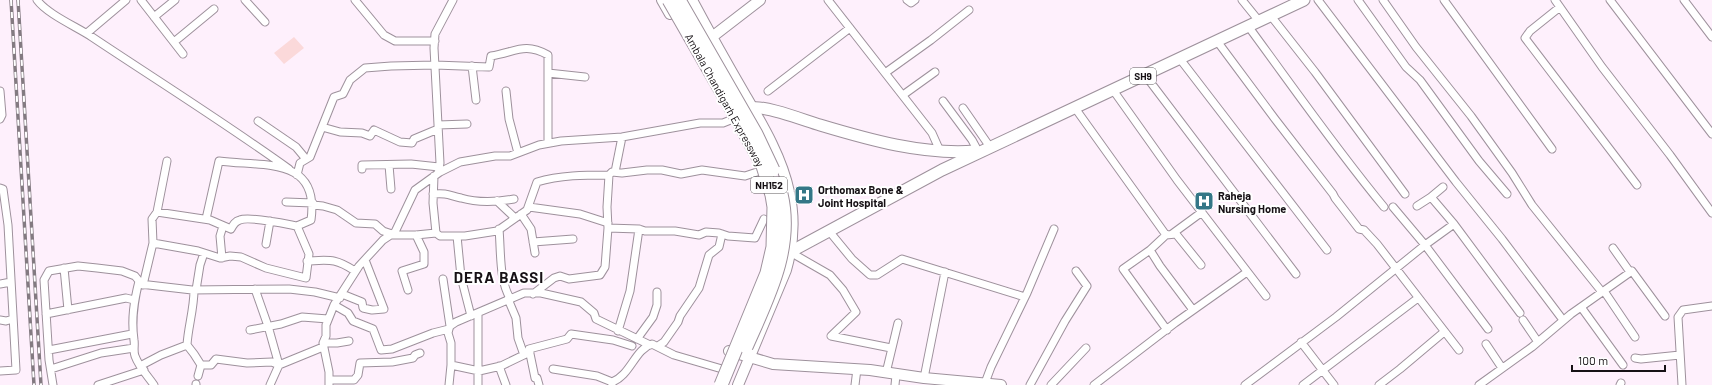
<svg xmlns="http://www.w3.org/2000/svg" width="1712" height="385" font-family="Barlow,sans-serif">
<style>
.pitch{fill:#fbd9da}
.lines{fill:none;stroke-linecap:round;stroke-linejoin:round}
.street-casing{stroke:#9e919c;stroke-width:9}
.secondary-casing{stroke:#9e919c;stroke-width:12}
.primary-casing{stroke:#9e919c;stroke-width:13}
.street{stroke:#fff;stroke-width:7}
.secondary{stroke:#fff;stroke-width:10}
.primary{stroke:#fff;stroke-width:11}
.rail-casing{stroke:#837a81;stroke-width:3.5}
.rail{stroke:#fff;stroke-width:2;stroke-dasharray:6;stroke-linecap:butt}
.highway-bridge-casing{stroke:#9e919c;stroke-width:15;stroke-linecap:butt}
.highway-bridge{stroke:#fff;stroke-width:13}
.labels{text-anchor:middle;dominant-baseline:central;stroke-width:4;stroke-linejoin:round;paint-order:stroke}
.shield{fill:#fff;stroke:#5c585b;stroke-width:1}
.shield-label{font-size:10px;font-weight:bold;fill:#161115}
.street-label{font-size:11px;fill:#161115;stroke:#fff}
.poi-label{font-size:11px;font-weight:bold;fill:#161115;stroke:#fff;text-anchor:start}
.district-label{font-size:15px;font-weight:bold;letter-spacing:1px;fill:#161115;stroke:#fff}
</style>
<rect width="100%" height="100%" fill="#fef0fc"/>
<path class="pitch" d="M294,37L304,48L284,64L274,53Z"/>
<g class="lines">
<g class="street-casing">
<path id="street" d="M37,0C47,14 77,27 92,37C158,81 225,123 289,169
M141,0L183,54
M245,0L265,22
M355,0L384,35L395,41H435
M828,0L932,133L940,151
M907,0L911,3L915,0
M1242,0L1259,21
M1318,0L1456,182L1502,239L1563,320
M1358,0L1406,67L1420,80L1479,161L1507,194
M1383,0L1416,47L1471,116L1512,173L1532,205L1602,292
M1444,0L1552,149
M1555,0L1602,67L1670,155L1712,213
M1610,0L1712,134
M1684,0L1712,37
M1560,7L1530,31L1525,38L1637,185
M1271,16L1315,72L1405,194
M154,17L175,0
M1248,26C1293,87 1336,149 1384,207
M87,33L126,0
M1217,41L1275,119L1333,194L1335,198L1359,229L1364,230L1377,244L1459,350
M174,42L214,9
M1180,59L1327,250
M472,66L476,100
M548,73L585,77
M885,73L931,40L969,10
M1145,75L1296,274
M1113,90L1177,180L1266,296
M0,91L2,115L0,119
M506,91L509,119L518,153
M768,91L850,28
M903,95L935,72
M943,101L972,140L978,151
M963,108L990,147
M1075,108L1166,235L1176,234L1201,265
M258,121L296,147L306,159
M438,125L467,124
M322,127L340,132L362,133L370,136L374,130L400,142L412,143L414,139L438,129
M389,165L391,189
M362,169V165L411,164L439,167
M615,172L622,137
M438,173L440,163L434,48L435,34L453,0
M297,175L300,163L310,157L334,97L343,94L350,80L365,68L391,66L435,65L489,67L491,56C516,52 524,42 548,55V143
M609,175L607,207L608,228L639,229L645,231H675L699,235L706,232L719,233L728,236L755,238L764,219
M434,176L433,203L436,233
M0,188L3,189L8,225L16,370L0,371
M433,194C448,193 448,195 461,198C478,203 497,202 514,199
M1431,197L1443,187
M497,201L515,218
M286,202L313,203
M313,205L323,206L337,210L356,223L375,224L383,231L392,234
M1417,206L1431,197L1454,224L1520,313
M529,207L580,214L608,223
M1393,207L1425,245L1488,329
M157,212L167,161
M521,214L531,229L535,253
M206,219L219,161C261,167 320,155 311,220L297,226
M499,229C501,251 499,280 510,298
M829,231L852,259L870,275H877L902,259L1025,297
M1172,234L1202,212
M391,235H416L436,233L440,236H465L497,231L527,210L537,182C560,175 585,175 609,175L612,172L622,173L647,170H662L681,174L702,170L745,176L760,171
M1166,235L1150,250L1160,266L1193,310
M457,236L461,277L471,316
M533,242L573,239
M266,244L270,221
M1613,248L1630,272
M1150,250L1123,269L1167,330
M790,252L830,275L843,290L856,312L831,336L891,348
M222,258L220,236L223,226
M307,261C330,260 335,258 355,271
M64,268L68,310
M443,279L450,326
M0,284L11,282
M140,284L192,290L289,289L315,292L340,298
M143,285L153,243L198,251L220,258L230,256L241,257L266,268L306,278L309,254L297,226C286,224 249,216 240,220C235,221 233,225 231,229L210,220L157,212L152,219L153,243
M255,289L268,326L279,365
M196,290L200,265L204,253
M408,290L402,271L424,264V252L416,235
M1604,291L1635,337
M342,294L362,302L363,308L372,310L384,309L365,260
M533,294L554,278L560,276L569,279L600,275L605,267L608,228
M508,299L516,318L518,338L524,355
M334,305L348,313L353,321L373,329L381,350L392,349L433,333L449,329L450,326L456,322L524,293H541L581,302L594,313L596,319L650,345
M1581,307L1623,365
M478,313V385
M46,314L126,298L134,300
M0,320L6,321L13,319
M1523,320L1538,342
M449,329L448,333L451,343V365
M250,330L281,324L302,317L328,319
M618,331L630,291L639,229
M637,339L653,317L657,305V292
M1301,342L1334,385
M323,343H337L349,341
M1486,344L1502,368
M187,345C188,327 194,309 194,290
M658,346L664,342L678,322L680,316L699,288L709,255L719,247L722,234
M49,350L132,334
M1635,358L1641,359L1680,355
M140,366L161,355L187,345L194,354L201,365
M499,366L506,385
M51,369L101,353L134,348
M553,369L597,376L612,382
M886,373L898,323
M198,376L201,365H211L216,359L247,363L272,362L279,365
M924,378L945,272
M329,380H354L358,375L360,363L392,362L413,358L415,355L420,353
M985,383L991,367L1027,293L1054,229
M53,385L49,360L44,280L49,271L78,266L97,268L122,271L135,276L139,281C134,301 131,319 134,340C135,345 133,351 135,356C139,367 147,375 154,385
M98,385L144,370
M196,385V384
M270,385L279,365L323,347
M329,385V372L323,343L326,336V325L334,305L359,266L383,240L395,232L415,190L440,172L460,162L495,156H510L539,145L561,141L622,137L700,123H723L733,119
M449,385L451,365L479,371L501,366L530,352
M539,385L537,378H535L529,349L567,339L571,334L613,340L632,346
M612,385V382C630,376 635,349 652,344L674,355L722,369
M855,385L857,369
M895,385L896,375
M1030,385L1065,321L1087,286L1076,271
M1051,385L1086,348
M1094,385L1175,323L1247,272
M1245,385L1336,317L1425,245L1454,224
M1303,385L1418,298
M1379,385L1400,369L1444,332
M1479,385L1532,347L1571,314L1632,271L1665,316
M1620,385L1621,383
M1682,385L1678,317L1683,310L1712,306"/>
</g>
<g class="secondary-casing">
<path id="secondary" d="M662,0L670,14
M692,0C709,32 727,64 745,95C763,126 782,158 789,192C795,218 793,245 786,270L738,385
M712,37L760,0
M729,351L773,364L870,370L924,378L1001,385"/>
</g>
<g class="primary-casing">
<path id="primary" d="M737,117C741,114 747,109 752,108C765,105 806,121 820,125C870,140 923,155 975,151
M774,251L790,252L942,170L1304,0"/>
</g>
<use href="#street" class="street"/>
<use href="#secondary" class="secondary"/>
<use href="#primary" class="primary"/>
<g class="rail-casing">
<path id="rail" d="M11,0L34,385
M18,0L41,385"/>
</g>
<use href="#rail" class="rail"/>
<g class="highway-bridge-casing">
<path id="highway-bridge" d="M669,0L735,115L763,166L772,195L774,207L773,247L767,273L721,385
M679,0L756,134L773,170
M746,347C767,299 794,249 781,194"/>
</g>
<use href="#highway-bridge" class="highway-bridge"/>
</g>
<defs>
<g id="hospital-square" transform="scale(1)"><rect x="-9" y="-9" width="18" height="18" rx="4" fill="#347787" stroke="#fff"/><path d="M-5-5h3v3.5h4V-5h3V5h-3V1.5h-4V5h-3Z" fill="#fff"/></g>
</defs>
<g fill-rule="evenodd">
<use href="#hospital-square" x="804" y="195"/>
<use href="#hospital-square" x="1204" y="201"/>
</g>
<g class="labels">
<g class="shield">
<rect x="1130" y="68" width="26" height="16" rx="3"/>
<rect x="751" y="177" width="36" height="16" rx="3"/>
</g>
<g class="shield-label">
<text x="1143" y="76">SH9</text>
<text x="769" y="185">NH152</text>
</g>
<g class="street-label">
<text transform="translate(725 100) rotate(61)">Ambala Chandigarh Expressway</text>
</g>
<g class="poi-label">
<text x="818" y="189">Orthomax Bone &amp;<tspan x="818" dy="13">Joint Hospital</tspan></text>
<text x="1218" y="195">Raheja<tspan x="1218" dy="13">Nursing Home</tspan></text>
</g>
<g class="district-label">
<text x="499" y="277">DERA BASSI</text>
</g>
</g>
<path d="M1572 365v6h93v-6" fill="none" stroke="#161115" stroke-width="2"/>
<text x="1578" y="365" font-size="12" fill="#161115" stroke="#ffffff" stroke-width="3" paint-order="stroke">100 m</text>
</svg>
